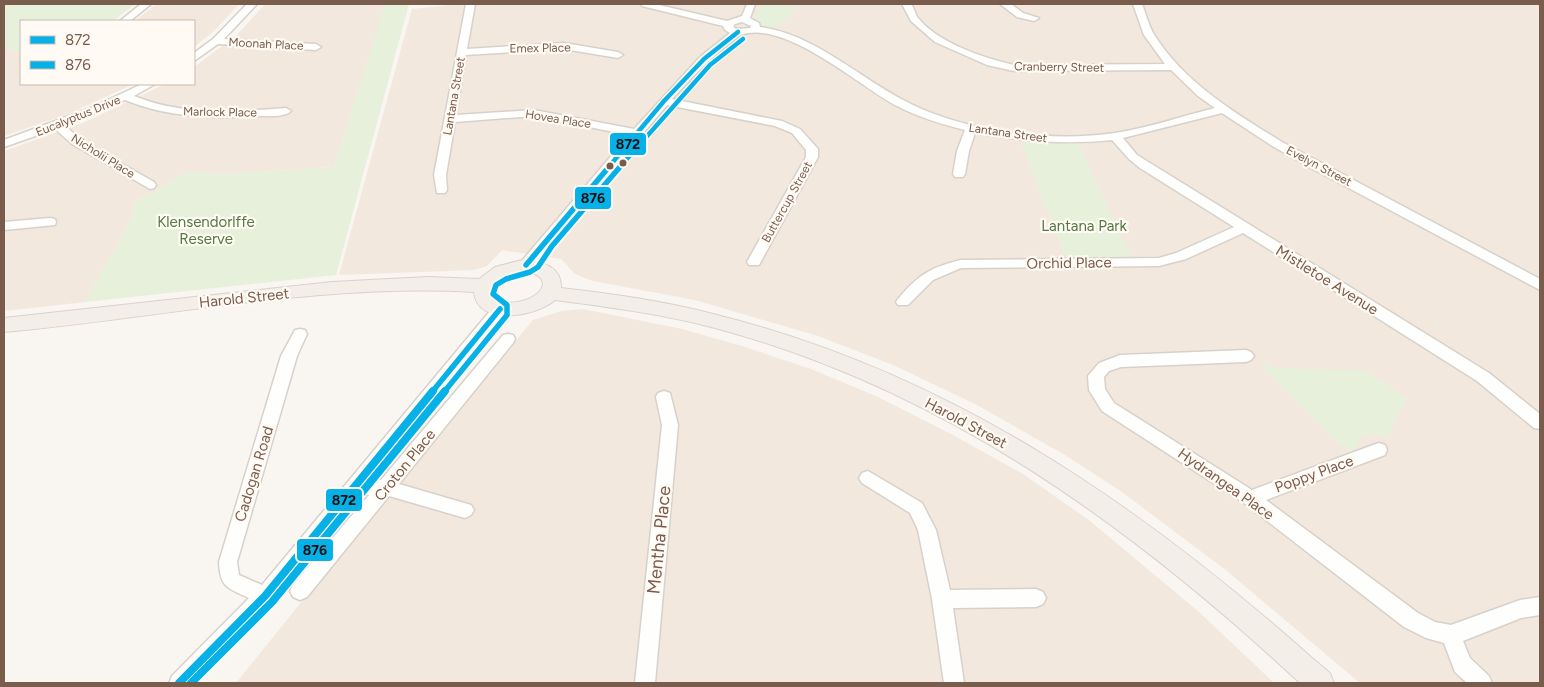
<svg xmlns="http://www.w3.org/2000/svg" width="1544" height="687" font-family="Figtree,sans-serif">
<style>
.residential{fill:#f2e8de}
.green{fill:#e7f0db}
.lines{fill:none;stroke-linecap:round;stroke-linejoin:round}
.minor-casing{stroke:#d7d1cb;stroke-width:3}
.major-casing{stroke:#dad1cc;stroke-width:2}
.minor{fill:#fefefd;fill-rule:evenodd}
.major{fill:#f3eee8;fill-rule:evenodd}
.bus-1-far2-casing{stroke:#fffaf3;stroke-width:7}
.bus-1-far1-casing{stroke:#fffaf3;stroke-width:9}
.bus-1-casing{stroke:#fffaf3;stroke-width:11}
.bus-2-far2-casing{stroke:#fffaf3;stroke-width:7}
.bus-2-far1-casing{stroke:#fffaf3;stroke-width:9}
.bus-2-casing{stroke:#fffaf3;stroke-width:11}
.bus-1-far2{stroke:#06b1e7;stroke-width:4.5}
.bus-1-far1{stroke:#06b1e7;stroke-width:5.5}
.bus-1{stroke:#06b1e7;stroke-width:8}
.bus-2-far2{stroke:#06b1e7;stroke-width:4.5}
.bus-2-far1{stroke:#06b1e7;stroke-width:5.5}
.bus-2{stroke:#06b1e7;stroke-width:8}
.bus-dot{fill:#7a5c4d;stroke:#fffaf3;stroke-width:2}
.labels{text-anchor:middle;dominant-baseline:central;stroke-width:4.5;stroke-linejoin:round;paint-order:stroke}
.far-street-label{font-size:12px;fill:#7a5c4d;stroke:#fffaf3}
.park-label{font-size:15px;fill:#537a41;stroke:#fffaf3}
.street-label{font-size:15px;fill:#7a5c4d;stroke:#fffaf3}
.near-street-label{font-size:18px;fill:#7a5c4d;stroke:#fffaf3}
.line-badge{stroke:#fffaf3;stroke-width:2}
.pale-badge-label{font-size:14px;text-anchor:middle;font-weight:bold;fill:#111}
</style>
<rect width="100%" height="100%" fill="#f9f5f0"/>
<path class="residential" d="M156,4H239L214,31L194,47V21H135Z
M265,4H386L334,167L226,174L188,172L134,203V215L85,302L4,311V151L83,123L165,84H194V67L237,35Z
M462,4H1540V683H1360L1227,571L1122,492L1065,455L975,404L893,365L818,336L695,300L593,281L575,274L561,259L502,250L487,266L474,270L339,275L412,9Z
M4,47L21,54V84H134L68,114L4,136Z
M583,309L682,329L742,346L811,369L878,397L949,433L1023,474L1090,521L1199,612L1274,683H236L411,466L533,320L561,311Z"/>
<path class="green" d="M4,4H135L113,21H21L20,54L4,47Z
M385,4H409L336,275L85,302L134,215V203L188,172L226,174L334,167Z
M762,4H800L788,18L772,31L762,27L753,17Z
M1021,143H1078L1131,257H1065Z
M1266,365L1278,368L1366,371L1407,398L1387,437L1375,433L1363,435L1352,453L1339,445L1263,369Z"/>
<g class="lines">
<g class="minor-casing">
<path id="minor" d="M141,4H151L130,21H120Z
M247,4H257L224,39L316,44L321,47L316,50L218,44L194,61V53L213,39Z
M466,4H475L467,49L564,43L618,52L623,55L618,58L564,49L466,55L456,115L534,110L634,129L700,57L730,33L725,30L723,26L642,6L641,4H655L727,21L742,16L747,4H755L750,18L759,23L760,27C811,34 850,70 894,95C955,131 1046,143 1115,133C1149,128 1182,116 1215,108L1198,96L1171,70L1014,71L987,65L935,42L911,21L902,4H911C914,8 915,14 918,18C938,43 984,58 1014,65L1165,64L1144,35L1133,4H1142C1146,14 1149,27 1155,36C1185,83 1235,113 1282,142L1540,279V290L1313,169L1274,147L1222,113L1123,138L1137,155L1489,373L1540,414V429L1534,428L1477,381L1243,233L1186,259L1159,266L961,268L933,280L908,305H898L896,302L898,299C918,275 931,267 961,260L1159,258L1176,253L1234,227L1140,168L1129,159L1112,140C1066,145 1021,141 975,133L969,151L965,174L963,177H955L953,174L957,151L965,130C941,124 918,117 897,106C859,86 785,19 741,35C736,37 731,43 726,46C706,62 689,81 672,99L782,121L800,129L818,149V157L759,265H749L747,262L806,157V150L792,133L775,126L667,105L550,244L531,268H521L519,265L521,262L629,135L534,116L455,122L446,175L447,190L445,193H437L434,175ZM742,22L751,26L750,28L737,29L733,27L735,24Z
M1000,4H1011L1023,13L1039,18L1034,21L1017,17Z
M142,84H155L134,96C183,116 235,112 286,108L291,111C285,117 271,116 262,116C215,119 169,118 125,100L65,125L80,140L154,182L156,185L154,188L150,189L72,144L55,129L4,147V140L93,107Z
M50,218L55,219L56,222L55,225L4,230V222Z
M500,304L505,305L507,309L505,313L370,480H381L503,335L508,334L513,335L515,339L513,343L399,484L471,505L474,510L471,515L465,518L389,496L307,597L300,600L293,597L290,591L293,585L369,495L359,494L272,602L193,683H169L172,676L249,598C228,588 220,588 219,562L281,356L295,330L300,329L305,330L307,334L297,356L237,562L239,575L262,585L495,305Z
M1246,350L1251,352L1254,356L1251,360L1246,362L1121,367L1109,371L1104,377L1105,389L1114,403L1252,490L1373,445L1379,443L1385,445L1387,450L1385,455L1266,500L1418,613L1435,622L1451,625L1520,600L1540,597V615L1521,618L1463,641L1470,658L1489,676L1492,683H1467L1455,672L1444,643L1426,638L1404,627L1244,503L1102,411L1089,390L1088,376L1099,363L1120,355Z
M664,391L670,393L678,425L655,683H635L662,425L656,397L658,393Z
M868,471L922,503L936,530L950,590L1036,589L1043,592L1046,598L1043,604L1036,607L953,608L964,683H944L932,599L918,530L910,513L862,483L859,478L862,473Z"/>
</g>
<g class="major-casing">
<path id="major" d="M526,259C543,263 562,266 561,288C613,294 665,301 717,315C948,373 1135,501 1311,657L1330,673L1334,683H1300C1130,525 943,389 715,328C662,314 609,307 555,300C536,317 477,327 474,292C319,283 159,318 4,332V318L332,282L428,277L479,279L495,267ZM526,271C567,281 524,313 495,299L493,295L495,285L508,276Z"/>
</g>
<use href="#minor" class="minor"/>
<use href="#major" class="major"/>
<g class="bus-1-far2-casing">
<path id="bus-1-far2" d="M607,169L664,101L704,59L738,32"/>
</g>
<g class="bus-1-far1-casing">
<path id="bus-1-far1" d="M526,265L608,168
M432,392L500,309"/>
</g>
<g class="bus-1-casing">
<path id="bus-1" d="M179,683L265,596L433,391"/>
</g>
<g class="bus-2-far2-casing">
<path id="bus-2-far2" d="M618,169L710,65L743,39"/>
</g>
<g class="bus-2-far1-casing">
<path id="bus-2-far1" d="M444,392L507,315V305L493,294L496,285L506,279L530,272L538,267L552,246L619,168"/>
</g>
<g class="bus-2-casing">
<path id="bus-2" d="M191,683L272,602L445,391"/>
</g>
<use href="#bus-1-far2" class="bus-1-far2"/>
<use href="#bus-1-far1" class="bus-1-far1"/>
<use href="#bus-1" class="bus-1"/>
<use href="#bus-2-far2" class="bus-2-far2"/>
<use href="#bus-2-far1" class="bus-2-far1"/>
<use href="#bus-2" class="bus-2"/>
</g>
<g class="bus-dot">
<circle cx="623" cy="163" r="4.5"/>
<circle cx="610" cy="166" r="4.5"/>
</g>
<g class="labels">
<g class="far-street-label">
<text transform="translate(266 44) rotate(3)">Moonah Place</text>
<text transform="translate(540 48) rotate(-1)">Emex Place</text>
<text transform="translate(1059 67) rotate(1)">Cranberry Street</text>
<text transform="translate(454 96) rotate(-80)">Lantana Street</text>
<text transform="translate(220 112) rotate(1)">Marlock Place</text>
<text transform="translate(78 116) rotate(-22)">Eucalyptus Drive</text>
<text transform="translate(558 119) rotate(9)">Hovea Place</text>
<text transform="translate(1008 133) rotate(8)">Lantana Street</text>
<text transform="translate(103 156) rotate(32)">Nicholii Place</text>
<text transform="translate(1319 166) rotate(28)">Evelyn Street</text>
<text transform="translate(787 202) rotate(-61)">Buttercup Street</text>
</g>
<g class="park-label">
<text x="206" y="222">Klensendorlffe<tspan x="206" dy="17">Reserve</tspan></text>
<text x="1084" y="226">Lantana Park</text>
</g>
<g class="street-label">
<text transform="translate(1069 263) rotate(-1)">Orchid Place</text>
<text transform="translate(1327 280) rotate(32)">Mistletoe Avenue</text>
<text transform="translate(244 298) rotate(-6)">Harold Street</text>
<text transform="translate(966 423) rotate(28)">Harold Street</text>
<text transform="translate(405 465) rotate(-51)">Croton Place</text>
<text transform="translate(254 474) rotate(-73)">Cadogan Road</text>
<text transform="translate(1314 474) rotate(-20)">Poppy Place</text>
<text transform="translate(1226 484) rotate(35)">Hydrangea Place</text>
</g>
<g class="near-street-label">
<text transform="translate(659 540) rotate(-84)">Mentha Place</text>
</g>
</g>
<g class="line-badge">
<rect x="609" y="132" width="38" height="24" rx="5" fill="#06b1e7"/>
<rect x="574" y="186" width="38" height="24" rx="5" fill="#06b1e7"/>
<rect x="325" y="488" width="38" height="24" rx="5" fill="#06b1e7"/>
<rect x="296" y="538" width="38" height="24" rx="5" fill="#06b1e7"/>
</g>
<g class="pale-badge-label">
<text x="628" y="149">872</text>
<text x="593" y="203">876</text>
<text x="344" y="505">872</text>
<text x="315" y="555">876</text>
</g>
<rect width="1544" height="687" fill="none" stroke="#7a5c4d" stroke-width="10"/>
<rect x="20" y="20" width="175" height="65" fill="#fffaf3" stroke="#cabbb1"/>
<rect x="30" y="36" width="25" height="8" fill="#06b1e7" stroke="#cabbb1"/>
<text x="65" y="45" font-size="15" fill="#7a5c4d">872</text>
<rect x="30" y="61" width="25" height="8" fill="#06b1e7" stroke="#cabbb1"/>
<text x="65" y="70" font-size="15" fill="#7a5c4d">876</text>
</svg>
